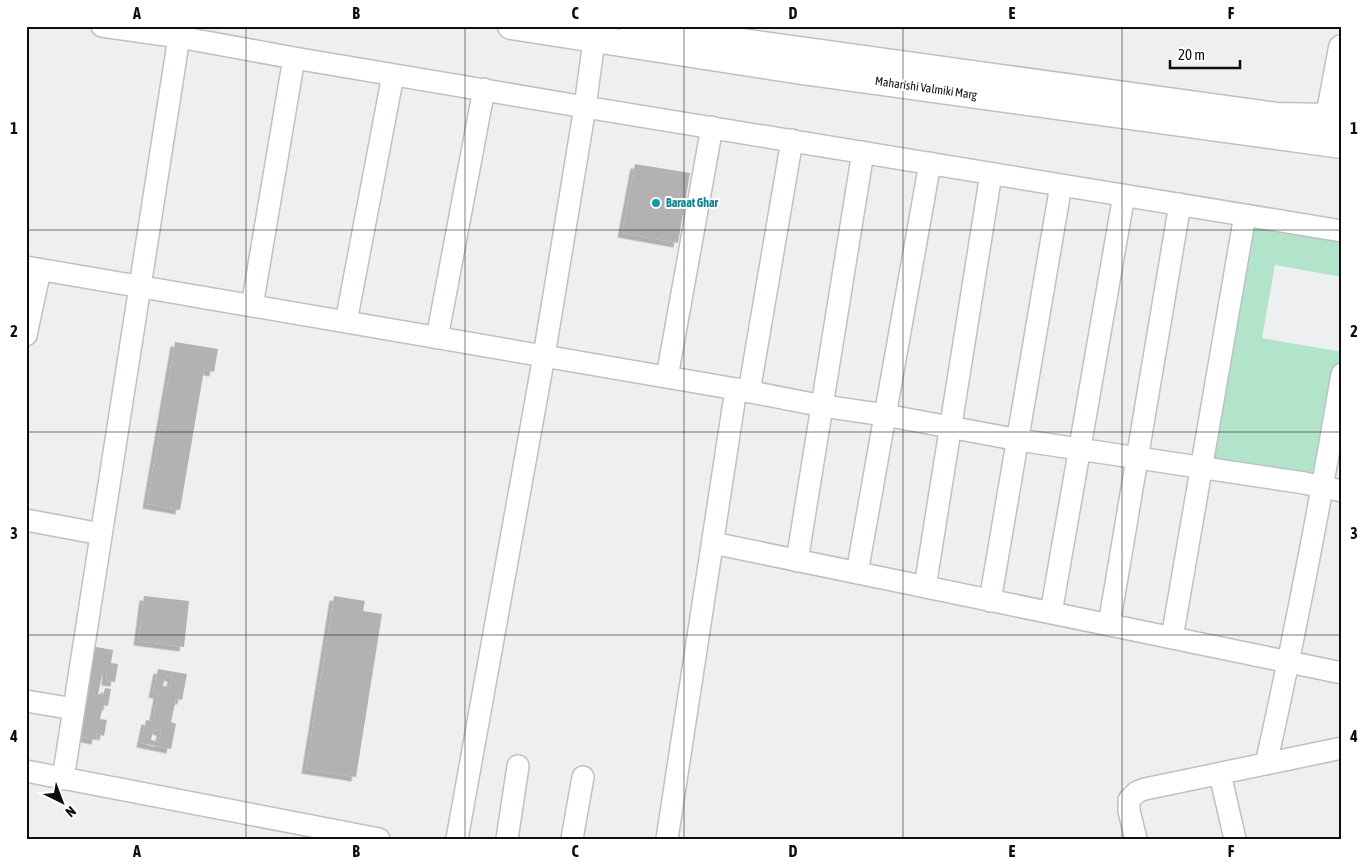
<svg xmlns="http://www.w3.org/2000/svg" width="1368" height="865" font-family="'Asap Condensed',sans-serif">
<style>
.green{fill:#b1e4ca}
.building{fill:#b3b2b1;fill-rule:evenodd;filter:url(#shadow)}
.lines{fill:none;stroke-linecap:round;stroke-linejoin:round}
.minor-casing{stroke:#bfc0c1;stroke-width:24}
.tertiary-casing{stroke:#bfc0c1;stroke-width:29}
.minor{stroke:#fff;stroke-width:21}
.tertiary{stroke:#fff;stroke-width:26}
.grid{fill:none;stroke:#0e0e0f;stroke-width:1;stroke-opacity:0.55}
.culture-dot{fill:#0f9aa8;stroke:#fff;stroke-width:2}
.labels{text-anchor:middle;dominant-baseline:central;stroke-width:4;stroke-linejoin:round;paint-order:stroke}
.street-label{font-size:12px;fill:#0e0e0f;stroke:#fff}
.culture-label{font-size:12px;font-weight:bold;fill:#0d838f;stroke:#fff;text-anchor:start}
.neatline{fill:none;stroke:#0e0e0f;stroke-width:2}
.grid-label{font-size:16px;text-anchor:middle;font-weight:bold;fill:#0e0e0f}
</style>
<defs>
<filter id="shadow"><feDropShadow dx="-4.5" dy="4.5" stdDeviation="0" flood-color="#0004"/></filter>
</defs>
<rect width="100%" height="100%" fill="#eeeff0"/>
<path class="green" d="M1250,221L1342,236V277L1275,265L1262,338L1342,352L1320,482L1207,465Z"/>
<path class="building" d="M635,164L690,173L678,243L622,233Z
M175,342L218,349L214,372L204,370L180,510L147,504Z
M144,596L189,601L184,647L138,641Z
M334,596L365,601L363,611L382,614L356,777L306,769Z
M85,645L113,650L111,663L118,664L115,682L106,681L107,672L103,671L98,694L103,695L105,688L111,689L108,706L103,705L100,719L107,720L104,736L97,734L96,740L70,735Z
M158,669L187,674L182,700L176,699L171,722L176,724L171,749L141,743L146,720L153,721L158,694L153,693ZM165,676L172,677L170,687L163,686ZM153,730L161,731L159,742L151,740Z"/>
<g class="lines">
<g class="minor-casing">
<path id="minor" d="M102,26L179,37L294,58L585,107L1342,231
M26,267L736,389L823,406L885,415L1019,440L1304,483L1342,491
M252,306L294,58
M346,322L393,75
M26,335L40,270
M437,338L484,89
M667,377L712,127
M749,392L792,140
M26,520L101,534
M713,543L1342,673
M797,561L863,152
M857,573L930,163
M925,587L991,174
M990,601L1061,185
M1051,613L1124,195
M1109,625L1180,204
M1172,638L1245,215
M26,701L74,709
M1266,764C1295,635 1320,505 1342,374
M26,771L379,839
M1220,774L1235,839
M63,779L179,37
M457,839L544,356L585,107L596,26
M507,839L518,766
M572,839L583,777
M667,839L736,389
M1136,839L1129,811V800L1137,792L1145,789L1342,748"/>
</g>
<g class="tertiary-casing">
<path id="tertiary" d="M511,26L802,71L1342,145
M633,27L1276,116L1329,117L1342,120
M1334,134L1329,117L1342,48"/>
</g>
<use href="#minor" class="minor"/>
<use href="#tertiary" class="tertiary"/>
</g>
<path class="grid" d="M246,26V839M465,26V839M684,26V839M903,26V839M1122,26V839M26,230H1342M26,432H1342M26,635H1342"/>
<circle class="culture-dot" cx="656" cy="203" r="5"/>
<g class="labels">
<g class="street-label">
<text transform="translate(926 88) rotate(8)">Maharishi Valmiki Marg</text>
</g>
<g class="culture-label">
<text x="666" y="203">Baraat Ghar</text>
</g>
</g>
<rect width="1368" height="865" fill="none" stroke="#ffffff" stroke-width="55"/>
<g transform="translate(62 802) rotate(138)" stroke="#ffffff" stroke-width="4" paint-order="stroke">
<path d="M0-4L9 19L0 12L-9 19Z" fill="#0e0e0f"/>
<text y="-8" font-size="14" font-weight="bold" text-anchor="middle" fill="#0e0e0f">N</text>
</g>
<path d="M1170 60v8h70v-8" fill="none" stroke="#0e0e0f" stroke-width="2.5"/>
<text x="1178" y="60" font-size="15" fill="#0e0e0f" stroke="#ffffff" stroke-width="4" paint-order="stroke">20 m</text>
<rect x="28" y="28" width="1312" height="810" class="neatline"/>
<g class="grid-label">
<text x="137" y="19">A</text>
<text x="356" y="19">B</text>
<text x="575" y="19">C</text>
<text x="793" y="19">D</text>
<text x="1012" y="19">E</text>
<text x="1231" y="19">F</text>
<text x="14" y="134">1</text>
<text x="1354" y="134">1</text>
<text x="14" y="337">2</text>
<text x="1354" y="337">2</text>
<text x="14" y="539">3</text>
<text x="1354" y="539">3</text>
<text x="14" y="742">4</text>
<text x="1354" y="742">4</text>
<text x="137" y="857">A</text>
<text x="356" y="857">B</text>
<text x="575" y="857">C</text>
<text x="793" y="857">D</text>
<text x="1012" y="857">E</text>
<text x="1231" y="857">F</text>
</g>
</svg>
